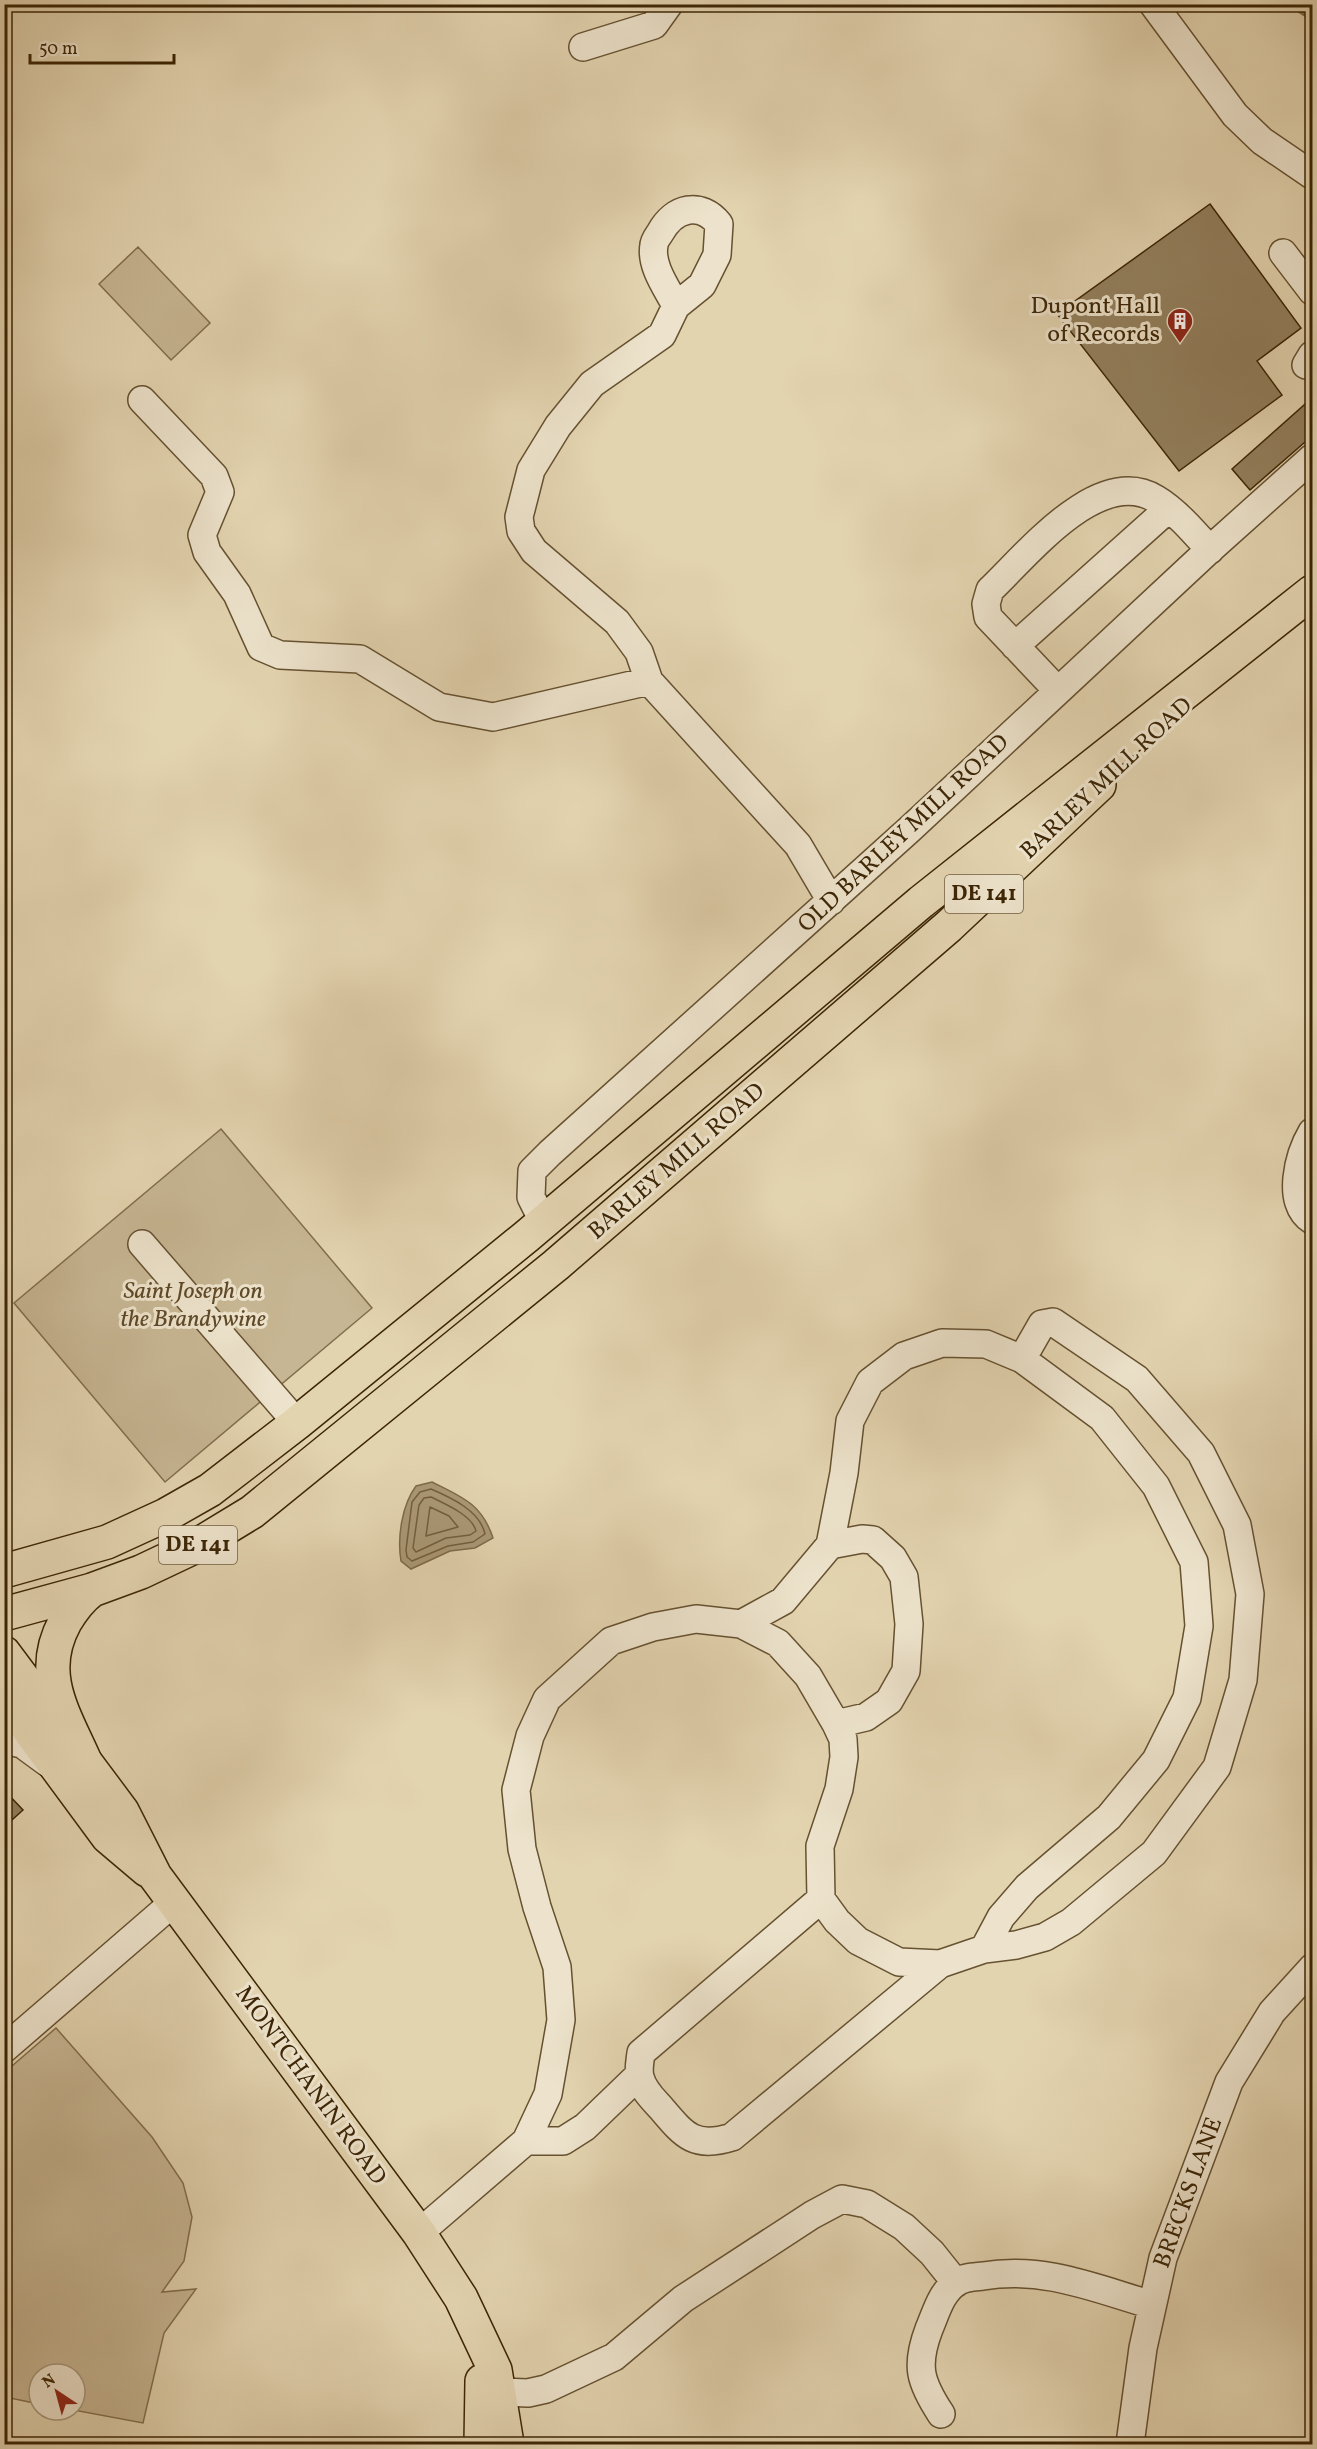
<svg xmlns="http://www.w3.org/2000/svg" width="1317" height="2449" font-family="Vollkorn,serif">
<style>
.green{fill:#c7b693;stroke:#826e4c;stroke-width:1.5}
.water{fill:#aa9876;stroke:#7e6a49;stroke-width:1.5}
.lines{fill:none;stroke-linecap:round;stroke-linejoin:round}
.shore{stroke:#735e3e;stroke-width:1.5}
.stream{stroke:#7e6a49;stroke-width:6}
.building{fill:#93805e;stroke:#3c2505;stroke-width:1.5}
.minor-casing{stroke:#665130;stroke-width:30}
.major-casing{stroke:#3c2505;stroke-width:36}
.highway-casing{stroke:#3c2505;stroke-width:36}
.minor{stroke:#ede3cc;stroke-width:27}
.major{stroke:#e3d4b0;stroke-width:33}
.highway{stroke:#e3d4b0;stroke-width:33}
.labels{text-anchor:middle;dominant-baseline:central;stroke-width:6;stroke-linejoin:round;paint-order:stroke}
.shield{fill:#ede3cc;stroke:#715e41;stroke-width:1.5}
.shield-label{font-size:22px;font-weight:bold;fill:#3c2505}
.poi-label{font-size:24px;fill:#3c2505;stroke:#ede3cc;text-anchor:end}
.street-label{font-size:24px;fill:#3c2505;stroke:#ede3cc}
.park-label{font-size:24px;font-style:italic;fill:#5f4928;stroke:#ede3cc}
</style>
<rect width="100%" height="100%" fill="#e3d4b0"/>
<filter id="stains"><feTurbulence type="fractalNoise" baseFrequency=".00333" numOctaves="4"/><feColorMatrix values="0 0 0 0 .2 0 0 0 0 .09 0 0 0 0 .02 0 0 0 .5 -.17"/></filter>
<radialGradient id="worn" r=".72"><stop offset=".6" stop-color="#630" stop-opacity="0"/><stop offset="1" stop-color="#630" stop-opacity=".3"/></radialGradient>
<path class="green" d="M138,247L210,323L171,360L99,284Z
M221,1129L372,1308L165,1482L14,1303Z
M56,2028L152,2137L183,2183L192,2217L184,2261L162,2292L196,2289L164,2333L143,2423L73,2410L75,2374H39V2404L5,2397V2072Z"/>
<path class="water" d="M432,1482C462,1497 482,1504 493,1538L475,1548L450,1551L411,1569L401,1561C397,1537 402,1505 416,1486Z"/>
<g class="lines">
<path class="shore" d="M431,1489C452,1498 480,1511 485,1534L473,1542L448,1546L412,1561L407,1557L406,1550L412,1502L420,1492Z
M431,1497C445,1504 472,1515 476,1531L470,1535L446,1538L416,1552L413,1548L419,1505L424,1498Z
M430,1507L449,1516L458,1527L426,1536Z"/>
<path class="stream" d="M1290,4L1312,18"/>
</g>
<path class="building" d="M1210,204L1301,328L1257,361L1282,395L1179,471L1057,314Z
M1312,398V436L1250,490L1232,469Z
M4,1790L23,1810L4,1827Z"/>
<g class="lines">
<g class="minor-casing">
<path id="minor" d="M1153,4L1235,115L1262,141L1312,175
M583,47L654,25L669,4
M1283,253L1312,291
M1306,365L1312,355
M142,400L214,476L220,492L202,535L207,552L237,594L261,647L280,655L360,659L439,707L493,717L649,681L798,845L831,901
M1015,646L1168,509
M649,681L639,652L617,622L534,551L521,531L519,517L531,470L558,426L592,384L662,335L676,306L702,285L717,255L719,224C701,201 674,207 660,233C658,236 654,241 654,245C650,266 667,288 676,306
M1058,691L988,617L986,604L990,590C1027,555 1099,464 1156,499C1176,511 1194,532 1210,550
M1312,1132C1299,1154 1285,1203 1312,1220
M543,1221L531,1197L532,1171L550,1153L910,829L1206,553L1312,458
M142,1244L297,1423
M830,1545L844,1473L850,1421L870,1382L904,1356L942,1343L986,1344L1022,1359L1102,1418L1156,1486L1194,1562L1199,1626L1187,1698L1156,1760L1109,1817L1027,1887L1001,1917L984,1949
M836,1724L843,1739L844,1757L839,1789L820,1846L821,1899L837,1921L858,1941L899,1962L940,1964L984,1949L1016,1945L1045,1937L1071,1922L1154,1853L1217,1767L1243,1680L1250,1594L1237,1525L1201,1453L1137,1379L1053,1322L1042,1324L1022,1359
M4,1740L22,1744L48,1763
M821,1899L641,2053C640,2061 638,2070 640,2077C643,2090 653,2099 661,2108C684,2135 694,2149 732,2137L940,1964
M4,2049L174,1902
M526,2141H563L585,2127L639,2075
M419,2233L526,2141L548,2094L561,2020L557,1967L537,1907L522,1849L516,1790L530,1736L547,1699L611,1641L653,1627L696,1619L741,1624L778,1643L808,1676L836,1724L866,1717L889,1701L906,1671L909,1624L904,1577L893,1558L873,1540L862,1539L830,1545L783,1601L741,1624
M482,2384L500,2392L528,2393L546,2389L614,2357L683,2299L812,2215L842,2199L867,2204L904,2227L932,2253L956,2283
M941,2414C920,2382 915,2366 929,2329C936,2313 941,2292 957,2282C964,2277 974,2277 983,2276C1044,2266 1094,2288 1152,2305
M1130,2444L1143,2348L1163,2258L1229,2082L1272,2012L1312,1968"/>
</g>
<g class="major-casing">
<path id="major" d="M4,1653L122,1811L155,1876L419,2233L461,2298L495,2370L507,2444
M4,1696L108,1837L147,1870
M481,2444L482,2381"/>
</g>
<g class="highway-casing">
<path id="highway" d="M4,1571L107,1542L166,1515L210,1490L297,1423L527,1236L921,902L1312,592
M4,1614L92,1590L141,1572L196,1546L252,1512L556,1265L949,926L1099,785
M84,1759C63,1712 37,1673 65,1622C72,1610 80,1599 92,1590"/>
</g>
<use href="#minor" class="minor"/>
<use href="#major" class="major"/>
<use href="#highway" class="highway"/>
</g>
<defs>
<g id="building-pin" transform="scale(1.35)"><path d="M0 17L-7.5 6A9.5 9.5 0 1 1 7.5 6Z" fill="#8f2418" stroke="#ede3cc"/><path d="M-4-6H4V6H1V3H-1V6H-4ZM-2.5-4.3h1.7v1.8h-1.7ZM.8-4.3h1.7v1.8H.8ZM-2.5-1h1.7V.8h-1.7ZM.8-1h1.7V.8H.8Z" fill="#fff"/></g>
</defs>
<g fill-rule="evenodd">
<use href="#building-pin" x="1180" y="321"/>
</g>
<g class="labels">
<g class="shield">
<rect x="945" y="875" width="78" height="38" rx="4.5"/>
<rect x="159" y="1526" width="78" height="38" rx="4.5"/>
</g>
<g class="shield-label">
<text x="984" y="894">DE 141</text>
<text x="198" y="1545">DE 141</text>
</g>
<g class="poi-label">
<text x="1160" y="307">Dupont Hall<tspan x="1160" dy="28">of Records</tspan></text>
</g>
<g class="street-label">
<text transform="translate(1107 779) rotate(-43)">BARLEY MILL ROAD</text>
<text transform="translate(904 834) rotate(-43)">OLD BARLEY MILL ROAD</text>
<text transform="translate(677 1162) rotate(-41)">BARLEY MILL ROAD</text>
<text transform="translate(310 2086) rotate(54)">MONTCHANIN ROAD</text>
<text transform="translate(1189 2193) rotate(-70)">BRECKS LANE</text>
</g>
<g class="park-label">
<text x="193" y="1292">Saint Joseph on<tspan x="193" dy="28">the Brandywine</tspan></text>
</g>
</g>
<rect width="1317" height="2449" fill="none" stroke="#e3d4b0" stroke-width="24"/>
<rect x="6" y="6" width="1305" height="2437" fill="none" stroke="#3c2505" stroke-width="3"/>
<rect x="12" y="12" width="1293" height="2425" fill="none" stroke="#3c2505" stroke-width="1.5"/>
<g transform="translate(57 2392) rotate(324)"><circle r="28" fill="#ede3cc" stroke="#a6977c" stroke-width="1.5"/>
<path d="M0-4.5L10 22L0 15L-10 22Z" fill="#8f2418"/>
<text y="-9" font-size="16" font-weight="bold" text-anchor="middle" fill="#3c2505">N</text>
</g>
<path d="M30 54v9h144v-9" fill="none" stroke="#3c2505" stroke-width="3"/>
<text x="39" y="54" font-size="18" fill="#3c2505" stroke="#ede3cc" stroke-width="4.5" paint-order="stroke">50 m</text>
<rect width="100%" height="100%" filter="url(#stains)"/>
<rect width="100%" height="100%" fill="url(#worn)"/>
</svg>
